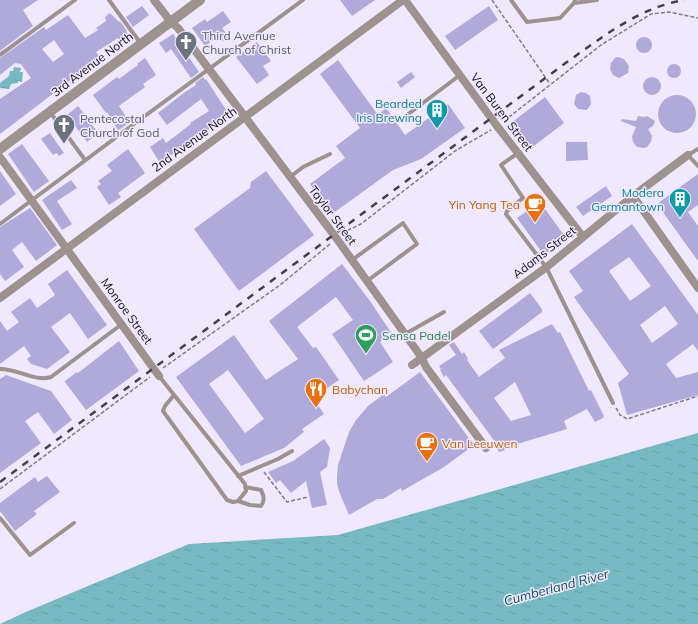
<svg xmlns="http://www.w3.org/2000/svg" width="698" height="624" font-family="Mulish,sans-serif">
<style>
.water{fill:url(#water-ripples)}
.building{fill:#afaada;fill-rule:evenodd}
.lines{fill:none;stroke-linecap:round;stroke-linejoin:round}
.path{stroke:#807b8b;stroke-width:1.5;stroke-dasharray:4 2;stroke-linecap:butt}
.service{stroke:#9d928e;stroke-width:4}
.minor{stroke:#9d928e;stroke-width:8}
.tertiary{stroke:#9d928e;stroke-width:10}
.rail{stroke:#433f4a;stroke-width:2.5;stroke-dasharray:7 7;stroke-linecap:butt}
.labels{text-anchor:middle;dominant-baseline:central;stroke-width:3;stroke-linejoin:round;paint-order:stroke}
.worship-label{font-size:12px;fill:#5b616d;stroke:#efe8ff;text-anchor:start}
.street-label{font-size:12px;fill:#100d15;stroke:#efe8ff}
.culture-label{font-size:12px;fill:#0d838f;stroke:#efe8ff;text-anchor:end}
.food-label{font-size:12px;fill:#c56008;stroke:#efe8ff;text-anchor:start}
.leisure-label{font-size:12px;fill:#27864d;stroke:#efe8ff;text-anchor:start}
.water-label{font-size:13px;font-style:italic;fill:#114c54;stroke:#efe8ff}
</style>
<defs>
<pattern id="water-ripples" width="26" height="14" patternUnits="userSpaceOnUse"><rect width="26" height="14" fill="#77b9c3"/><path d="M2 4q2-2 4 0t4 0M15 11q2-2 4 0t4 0" fill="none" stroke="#669ea7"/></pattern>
</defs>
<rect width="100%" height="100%" fill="#efe8ff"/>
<path class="water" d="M14,67L21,68L20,72H23L22,82L18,81V83L11,84L9,89L0,88V83L9,76L10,71H13Z
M698,433V624H0L28,611L189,544L338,535Z"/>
<path class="building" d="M0,0H38L23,10L33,26L0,51Z
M340,0H375L352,16Z
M142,6L149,15L133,27L126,17Z
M489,6L498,20L455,50L445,36Z
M223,11L231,22L222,28L229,37L223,41L219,36L205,46L192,28L205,19L207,22Z
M110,13L119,22L120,21L127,31H126L129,36L121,41L118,38L96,52L101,59L93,65L92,64L0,134V99L31,78L21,64L15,63L0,75V58L44,27L46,30L68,15L85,38L98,30L96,28L106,21L105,17ZM54,40L64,54L53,62L42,49Z
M173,34L199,72L191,78L171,49L166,53L159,43Z
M636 45a8 8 0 1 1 16 0a8 8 0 1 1-16 0Z
M257,42L271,61L263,66L269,75L257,84L236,57Z
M618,57L624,59L629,66L628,73L619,78L613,75L610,69L611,63L615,58Z
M145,58L156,75L143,84L145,87L119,106L130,123L118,130L107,112L106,113L93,95L117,77L119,79L138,65L137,64Z
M338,60L378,115L386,108L405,135L448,104L465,128L421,159L393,170L332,214L310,184L345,158L336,146L360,128L320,74Z
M667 71a7 7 0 1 1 14 0a7 7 0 1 1-14 0Z
M411,72L415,77L401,88L397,82Z
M203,77L205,80L206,79L230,116L198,136V135L160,163L150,147L163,138L166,143L191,124L190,123L209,111L201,99L167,125L158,113L185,92L196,85L195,83Z
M643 86a9 9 0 1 1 18 0a9 9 0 1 1-18 0Z
M581,92L586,93L590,96L591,104L587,110L578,109L574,104L576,95Z
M658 114a19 19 0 1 1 38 0a19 19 0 1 1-38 0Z
M545,97L564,123L530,149L511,123Z
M78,106L98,133L87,142L67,115Z
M638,116L644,117L647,116L655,121L653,126L648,129L652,136L651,142L647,147L644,148L637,147L633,142L632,136L636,127L621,121L622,119L636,121Z
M50,133L64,153L59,156L57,153L53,155L41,139Z
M566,142H587L588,160L566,161Z
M22,144L49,181L34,192L8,154Z
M128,149L145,173L118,193L121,197L109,205L97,187L101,184L98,181L112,171L107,165Z
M0,171L16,194L0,206Z
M266,171L314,235L239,291L194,229L250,188L251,182Z
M698,174V205L688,212L698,226V261L657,204Z
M71,180L77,188L57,201L72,224L62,230L42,200Z
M606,186L612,196L583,216L576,207Z
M540,202L566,238L544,255L517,218Z
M30,208L57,245L36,261L22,242L12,250L24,267L5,281L0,274V227Z
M632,224L698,315V351L693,344L666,364L676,378L698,372V395L627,415L618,383L629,374L574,297L583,291L569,271ZM629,257L651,286L630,301L609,271ZM665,306L678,324L652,343L640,325Z
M342,264L370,301L392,334L380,342L393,362L364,381L332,334L353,320L336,297L297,327L313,348L316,347L339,380L313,398L324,414L302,429L304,432L284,448L241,466L176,377L234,335L266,380L298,359L269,321ZM228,370L264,419L245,433L209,384Z
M67,270L107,325L88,339L70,313L51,327L70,352L47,369L31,364L27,359L31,356L24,346L0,364V321L7,331L19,322L11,312L30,298L37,308L55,295L48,284Z
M530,293L542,309V312L493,349L479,331Z
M552,324L558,333L560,332L589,391L591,390L604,416L603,418L595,422L587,409L564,421L567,429L504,448L505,450L499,452L496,447L498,446L446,375L444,377L440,370L441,369L439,366L456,355L449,345L454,342L462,354L464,352L468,359L467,360L479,377L505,358L499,350ZM515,382L531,415L511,421L494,398Z
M119,341L139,371L86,410L65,382V381L77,372L78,373Z
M420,372L474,445L444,467L402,491L401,488L383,499H377L349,515L340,494L337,484V477L338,465L349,432L356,420L368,406L384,394L386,397Z
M6,375L51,391L72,420L54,434L38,412L25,421L41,443L0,473V379Z
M324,439L330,448L327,467L320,472L327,505L312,508L306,481L291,493L280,480L276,483L268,472L293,461Z
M47,476L60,492L34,511L37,514L15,531L0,511V503L35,477L38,482Z"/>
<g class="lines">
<path class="path" d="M492,0L550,84
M504,121L601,45L651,14L669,12L698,18
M342,233L361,224L455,151L491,130
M163,368L280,285L330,244
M616,408L620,415L627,419L698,396
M264,472L287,502L308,497
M0,489L150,377"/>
<path class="service" d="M109,0L141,44
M511,0L527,22L560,18L574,3L575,0
M574,3L597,0
M0,55L75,0
M50,112L85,160
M407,115L460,75
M698,149L688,155L698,166
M518,153L501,165L523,198L507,211L506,214L546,267L613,403
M290,177L303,167L330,154
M0,224L138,121L303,0
M352,260L403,223L417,244L367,281
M405,334L444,312
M0,369C19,369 35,382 51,377L122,324
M159,376L245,484L246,491L238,501L233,502L227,500L163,411L165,406L174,395
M238,476L278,459L292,451
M238,501L250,505L261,506C265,500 264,496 261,490L245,487
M0,518L30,555L74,523"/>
<path class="minor" d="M154,0L171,22L178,28L337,239L422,358L426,367L486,448
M405,0L497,126L583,237
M0,157L159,376
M633,196L698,288
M0,298L403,0
M412,365L548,266L633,196L688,155"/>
<path class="tertiary" d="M0,149L200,0"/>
<path class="rail" d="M0,482L567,62C604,36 640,7 685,0"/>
</g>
<defs>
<g id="church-pin" transform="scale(1.15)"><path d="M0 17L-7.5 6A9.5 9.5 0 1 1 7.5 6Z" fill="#6b7280" stroke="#efe8ff"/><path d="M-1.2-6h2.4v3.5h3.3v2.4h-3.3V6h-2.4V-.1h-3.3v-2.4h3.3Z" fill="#fff"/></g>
<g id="building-pin" transform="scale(1.15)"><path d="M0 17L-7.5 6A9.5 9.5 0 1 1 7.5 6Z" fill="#0f9aa8" stroke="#efe8ff"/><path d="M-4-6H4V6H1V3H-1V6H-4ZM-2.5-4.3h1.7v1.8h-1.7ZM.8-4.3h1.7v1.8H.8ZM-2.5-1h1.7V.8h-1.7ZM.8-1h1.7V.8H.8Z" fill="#fff"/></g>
<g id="cafe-pin" transform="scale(1.15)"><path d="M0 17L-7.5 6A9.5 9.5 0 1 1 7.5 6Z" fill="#e8710a" stroke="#efe8ff"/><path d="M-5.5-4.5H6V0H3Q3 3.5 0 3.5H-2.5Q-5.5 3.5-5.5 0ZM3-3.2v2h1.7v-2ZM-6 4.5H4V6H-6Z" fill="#fff"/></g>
<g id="stadium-pin" transform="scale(1.15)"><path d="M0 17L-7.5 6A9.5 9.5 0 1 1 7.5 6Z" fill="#2e9e5b" stroke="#efe8ff"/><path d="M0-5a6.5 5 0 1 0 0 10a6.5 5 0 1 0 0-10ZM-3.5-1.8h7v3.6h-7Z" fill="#fff"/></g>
<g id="restaurant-pin" transform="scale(1.15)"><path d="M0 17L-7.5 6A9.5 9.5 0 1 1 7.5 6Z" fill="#e8710a" stroke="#efe8ff"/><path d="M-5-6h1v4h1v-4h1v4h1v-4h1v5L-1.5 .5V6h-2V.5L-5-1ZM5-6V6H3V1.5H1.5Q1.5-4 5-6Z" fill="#fff"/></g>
</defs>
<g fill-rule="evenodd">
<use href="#church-pin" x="186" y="42"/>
<use href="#building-pin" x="437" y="110"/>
<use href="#church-pin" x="64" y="125"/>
<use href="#building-pin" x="680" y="199"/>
<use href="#cafe-pin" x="535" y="204"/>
<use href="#stadium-pin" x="366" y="335"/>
<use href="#restaurant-pin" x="316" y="389"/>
<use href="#cafe-pin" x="427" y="443"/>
</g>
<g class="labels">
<g class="worship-label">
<text x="202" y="35">Third Avenue<tspan x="202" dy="14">Church of Christ</tspan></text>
<text x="80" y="118">Pentecostal<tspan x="80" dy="14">Church of God</tspan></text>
</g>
<g class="street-label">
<text transform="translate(92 64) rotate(-37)">3rd Avenue North</text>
<text transform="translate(502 112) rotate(53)">Van Buren Street</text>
<text transform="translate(194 139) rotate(-36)">2nd Avenue North</text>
<text transform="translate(333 215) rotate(53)">Taylor Street</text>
<text transform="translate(544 252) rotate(-38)">Adams Street</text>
<text transform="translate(127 311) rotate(54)">Monroe Street</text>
</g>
<g class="culture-label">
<text x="422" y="103">Bearded<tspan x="422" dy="14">Iris Brewing</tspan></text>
<text x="664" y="192">Modera<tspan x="664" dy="14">Germantown</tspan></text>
</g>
<g class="food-label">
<text x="520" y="204" text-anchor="end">Yin Yang Tea</text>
<text x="332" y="389">Babychan</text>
<text x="442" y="443">Van Leeuwen</text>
</g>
<g class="leisure-label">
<text x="382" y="335">Sensa Padel</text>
</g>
<g class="water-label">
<text transform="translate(556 587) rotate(-15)">Cumberland River</text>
</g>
</g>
</svg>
